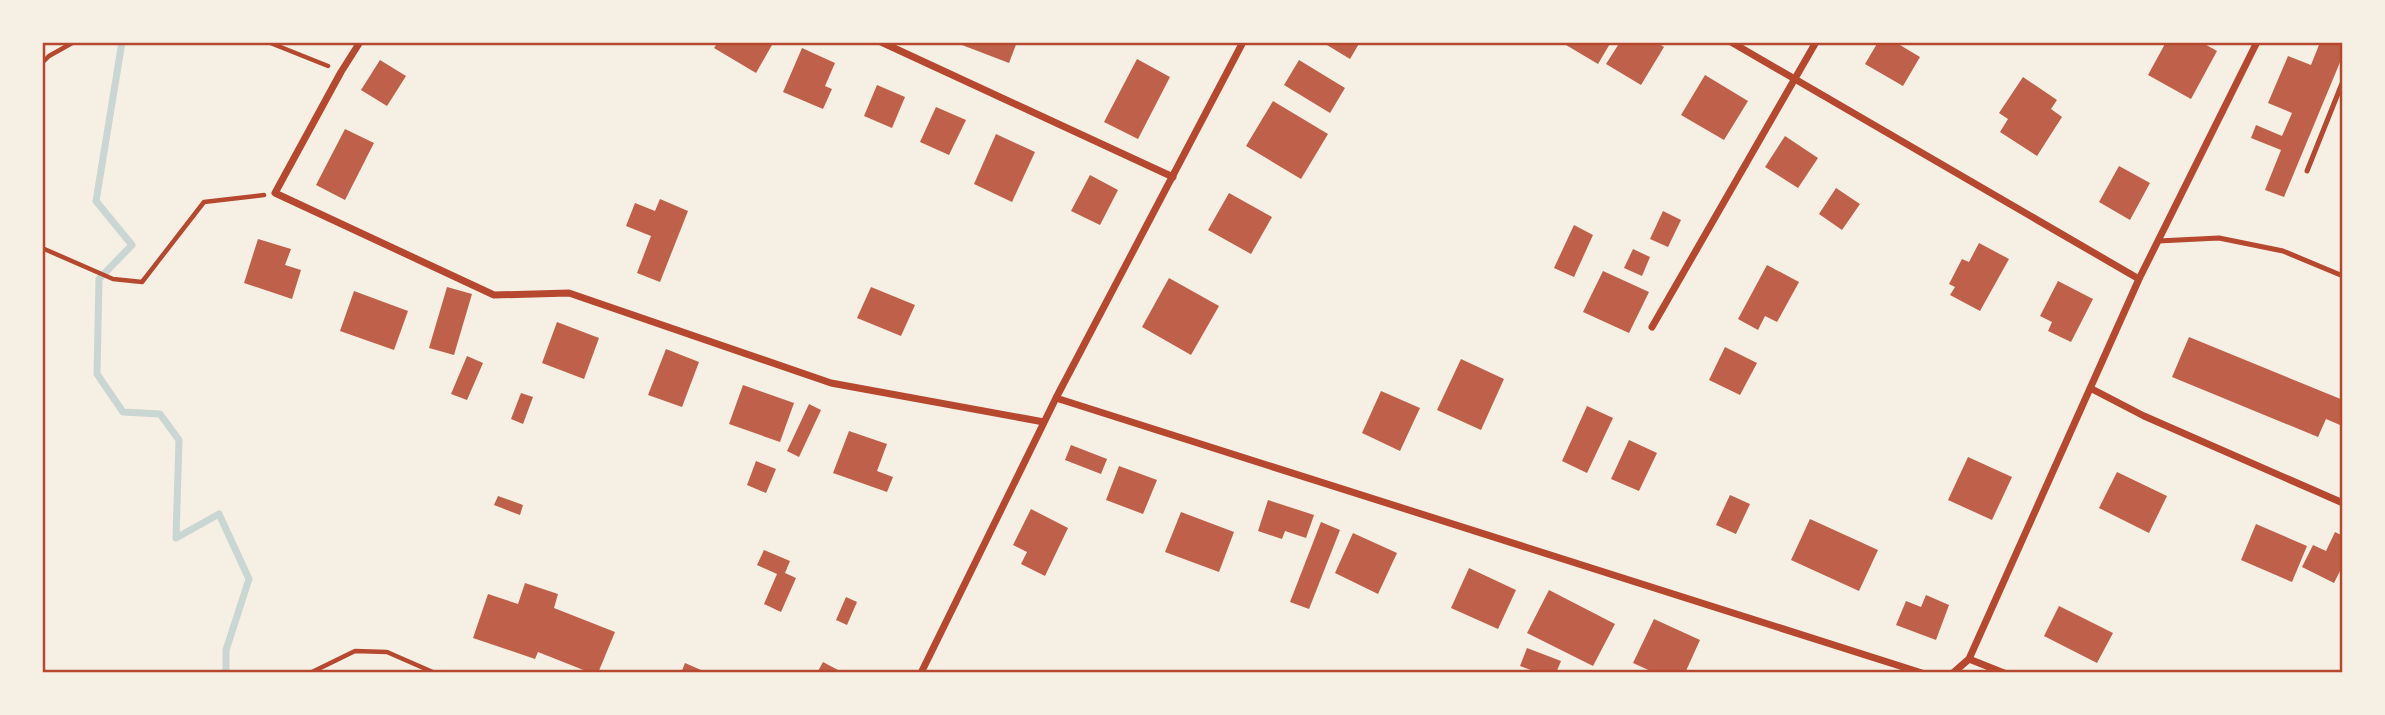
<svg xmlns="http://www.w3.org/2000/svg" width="2385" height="715" font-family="'Crimson Pro',serif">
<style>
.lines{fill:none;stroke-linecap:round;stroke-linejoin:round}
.stream{stroke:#c9d6d2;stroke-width:7}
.building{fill:#bf614a}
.path{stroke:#b5482f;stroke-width:4.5}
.service{stroke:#b5482f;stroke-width:5}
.minor{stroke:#b5482f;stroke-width:7}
.neatline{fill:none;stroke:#b5482f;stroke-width:2.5}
</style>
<rect width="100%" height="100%" fill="#f6efe4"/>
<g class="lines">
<path class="stream" d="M122,42L96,201L132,245L99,279L97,374L123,412L160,414L179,440L176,538L219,514L249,579L226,650V673"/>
</g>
<path class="building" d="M718,42H768L772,45L756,73L714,48Z
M964,42H1017L1009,63L962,45Z
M1322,42H1360L1350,59Z
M1561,42H1611L1598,64Z
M1620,42H1656L1664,47L1641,85L1606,64Z
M1878,42H1895L1920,57L1903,86L1865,64Z
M2166,42H2201L2217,51L2191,99L2148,75Z
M2311,42H2343V55L2284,197L2265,190L2281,150L2251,138L2256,125L2282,136L2292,113L2268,103L2288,56L2311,65L2319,45Z
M802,48L835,63L825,86L832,89L823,109L783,92Z
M1137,59L1170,77L1138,139L1104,122Z
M380,60L406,76L387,106L361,90Z
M1299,60L1345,88L1330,113L1284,85Z
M1705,75L1748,101L1724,140L1681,115Z
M2023,77L2057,100L2051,109L2062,117L2037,156L2000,132L2008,119L1999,113Z
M877,85L905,97L892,128L864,116Z
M1273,101L1328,134L1301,179L1246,146Z
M936,107L966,120L949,155L920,142Z
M345,129L374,143L345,200L316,185Z
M996,134L1035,152L1012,202L974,184Z
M1785,136L1818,158L1798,188L1765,167Z
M2119,166L2150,183L2130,220L2099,202Z
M1090,175L1118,190L1100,225L1071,211Z
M1836,188L1860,204L1842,230L1819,214Z
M1229,193L1272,217L1251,254L1208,230Z
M660,199L688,211L660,282L637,273L651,236L626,226L635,203L655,211Z
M1663,211L1681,220L1668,247L1650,239Z
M1574,225L1593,235L1574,277L1554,268Z
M258,239L291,249L285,265L301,270L292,299L244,283Z
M1979,243L2009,259L1980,311L1950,295L1955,287L1949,284L1962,259L1969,262Z
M1633,249L1650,257L1642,276L1624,268Z
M1767,265L1799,282L1777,322L1765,316L1758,330L1738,319Z
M1603,271L1649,292L1629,333L1583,312Z
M1169,278L1219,306L1191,355L1142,327Z
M2058,281L2093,299L2071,342L2048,331L2052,322L2040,316Z
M447,287L472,294L454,355L429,348Z
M871,287L915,305L901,336L857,318Z
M354,291L408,311L394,350L340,331Z
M557,322L599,338L584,379L542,363Z
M2189,337L2343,400V418L2340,425L2326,419L2318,437L2172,377Z
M1725,347L1757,363L1740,395L1709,380Z
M666,349L699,362L682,407L648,395Z
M467,356L483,363L467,400L451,394Z
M1461,359L1504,379L1481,430L1437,410Z
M743,385L794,403L780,442L729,424Z
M1381,391L1420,408L1400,451L1362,433Z
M521,393L533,397L523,424L511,419Z
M809,404L821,410L799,457L787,451Z
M1587,406L1613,418L1587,473L1562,461Z
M849,431L887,444L877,471L893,477L887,492L833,473Z
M1629,440L1657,453L1639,491L1611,479Z
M1071,445L1107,459L1101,474L1065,460Z
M1968,457L2012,477L1992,520L1948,500Z
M756,461L776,469L766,493L747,485Z
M1119,466L1157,480L1143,514L1106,500Z
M2117,472L2167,496L2149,533L2099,508Z
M1730,495L1750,504L1736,534L1716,525Z
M498,496L523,505L520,515L494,505Z
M1268,500L1314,515L1306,538L1285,531L1282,539L1258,531Z
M1031,509L1068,528L1045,576L1021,564L1027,552L1013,545Z
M1181,512L1234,532L1219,572L1165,552Z
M1810,519L1878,550L1859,591L1791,560Z
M1321,522L1340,530L1309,609L1290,602Z
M2256,524L2307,546L2292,582L2241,560Z
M2335,532L2343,536V565L2334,583L2302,567L2313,545L2326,551Z
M1353,533L1397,553L1378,594L1335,573Z
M764,550L790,561L785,573L796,578L781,612L764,604L777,574L757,565Z
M1469,568L1516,590L1498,629L1451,608Z
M525,583L558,594L554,608L615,632L598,673H591L538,652L535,659L473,638L488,594L518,604Z
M1549,590L1615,624L1593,666L1527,633Z
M1926,595L1949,605L1936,640L1896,625L1906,601L1921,607Z
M846,597L857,602L847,625L836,620Z
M2059,606L2113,633L2097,663L2044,636Z
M1654,619L1700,640L1685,673H1655L1633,663Z
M1527,648L1561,661L1556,673H1539L1520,666Z
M823,662L838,670L837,673H817Z
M685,663L708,673H681Z"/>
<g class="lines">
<path class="path" d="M268,42L328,66
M42,63L49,56L74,42
M42,248L113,279L142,282L204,202L264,195
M310,673L355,651L387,652L435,673"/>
<path class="service" d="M2307,171L2343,81
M2158,241L2219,238L2283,251L2343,276"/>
<path class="minor" d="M360,42L341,72L275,193L494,295L569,293L831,383L1044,422
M881,42L1173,177
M1731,42L2139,279
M1652,327L1816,42
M2090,388L2144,416L2343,503
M1056,398L1922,673
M1969,659L2004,673
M921,673L1056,398L1243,42
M1953,673L1969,659L2139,279L2257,42"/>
</g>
<rect width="2385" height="715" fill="none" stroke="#f6efe4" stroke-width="88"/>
<rect x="44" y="44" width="2297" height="627" class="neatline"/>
</svg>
